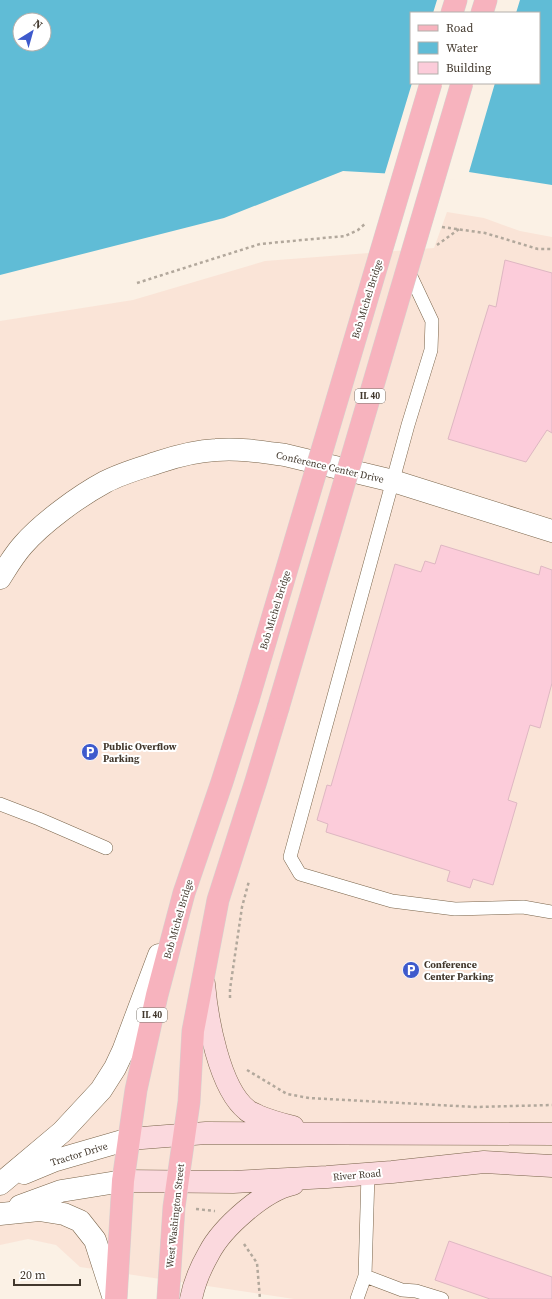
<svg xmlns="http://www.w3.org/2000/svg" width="552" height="1299" font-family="'Source Serif 4',serif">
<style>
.commercial{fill:#fae4d7}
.water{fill:#60bcd6;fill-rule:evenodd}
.pier{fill:#fbf1e5}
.building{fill:#fcccda;stroke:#deb7c2}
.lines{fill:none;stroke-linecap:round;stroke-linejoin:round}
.service-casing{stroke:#79644a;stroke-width:14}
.minor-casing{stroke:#79644a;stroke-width:23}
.secondary-casing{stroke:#79644a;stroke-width:23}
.primary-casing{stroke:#d5d3d1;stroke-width:23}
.path{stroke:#b2a89c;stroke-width:2.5;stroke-dasharray:3 3;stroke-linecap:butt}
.service{stroke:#fff;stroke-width:13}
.minor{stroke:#fff;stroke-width:22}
.secondary{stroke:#fbd9de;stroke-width:22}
.primary{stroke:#f7b3be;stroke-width:22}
.primary-bridge-casing{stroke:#d5d3d1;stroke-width:23;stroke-linecap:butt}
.primary-bridge{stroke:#f7b3be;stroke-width:22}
.labels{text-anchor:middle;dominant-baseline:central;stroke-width:4;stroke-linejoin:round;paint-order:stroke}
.shield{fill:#fff;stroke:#7b746c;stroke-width:1}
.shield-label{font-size:9px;font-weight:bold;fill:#42382d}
.street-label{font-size:10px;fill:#42382d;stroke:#fff}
.poi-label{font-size:10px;font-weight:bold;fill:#42382d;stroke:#fff;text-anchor:start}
</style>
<rect width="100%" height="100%" fill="#fbf1e5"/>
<path class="commercial" d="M447,212L484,218L520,231L552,237V1299H294L80,1267L56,1245L28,1239L0,1245V321L133,300L265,261L434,248Z"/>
<path class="water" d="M0,0H552V191L448,177L343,171L224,218L0,275ZM411,13H539V83H411ZM20,20H44V44H20Z"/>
<path class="pier" d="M437,0H520L516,13H433Z
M412,83H495L469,172L552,185V193L448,179L384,176Z"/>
<path class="building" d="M505,260L552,273V433L547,430L526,462L448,439L489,305L496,307Z
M441,545L539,575L541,566L552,570V683L540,728L530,725L508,800L517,803L493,885L473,879L470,888L447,881L450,871L326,832L328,824L317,820L327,785L331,786L395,564L421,572L425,561L435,564Z
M449,1241L552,1277V1299H490L435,1280Z"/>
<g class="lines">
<g class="service-casing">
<path id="service" d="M407,268L432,321L431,350L408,425L290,857L300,874L392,901L455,909L523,907L552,912
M0,804L39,819L106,848
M365,1276L402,1290L416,1291L442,1299
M357,1299L365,1276L368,1174"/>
</g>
<g class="minor-casing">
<path id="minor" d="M0,578C7,567 14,555 23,545C42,523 79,496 105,482C122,473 141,468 159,462C177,456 196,451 216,450C239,448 263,452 285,455L393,481L552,531
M24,1173L53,1161L129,1139
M0,1184L62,1132L101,1090L115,1068L123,1051L159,955
M20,1206L61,1191L123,1181
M0,1214L39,1210L64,1214L80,1221L95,1240L114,1299"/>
</g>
<g class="secondary-casing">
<path id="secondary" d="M204,984C207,1018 219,1088 247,1110C250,1113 255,1114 258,1116C270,1121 281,1124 293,1127
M129,1139L206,1133L552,1134
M123,1181L233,1182L327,1177L392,1172L484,1162L552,1166
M191,1299C194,1283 201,1267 209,1253C222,1228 264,1190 293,1184"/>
</g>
<g class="primary-casing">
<path id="primary" d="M452,13L456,0
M482,13L486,0
M116,1299L123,1181L136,1090L157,995L184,893L222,782L248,700
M168,1299L174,1207L189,1102L193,1031L218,900L256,781L278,708"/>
</g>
<path class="path" d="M442,227L485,233L538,249H552
M437,245L459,229
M137,283L260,244L345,236L358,230L366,223
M230,998V989L242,907L249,881
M247,1070L287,1094L309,1098L475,1107L552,1105
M196,1209L215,1211
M244,1244L257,1263L260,1299"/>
<use href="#service" class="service"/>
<use href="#minor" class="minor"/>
<use href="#secondary" class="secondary"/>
<use href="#primary" class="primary"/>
<g class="primary-bridge-casing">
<path id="primary-bridge" d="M248,700L431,83
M278,708L462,83"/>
</g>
<use href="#primary-bridge" class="primary-bridge"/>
</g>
<defs>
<g id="parking-disc" transform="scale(0.9)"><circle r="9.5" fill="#3e5acc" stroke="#fff"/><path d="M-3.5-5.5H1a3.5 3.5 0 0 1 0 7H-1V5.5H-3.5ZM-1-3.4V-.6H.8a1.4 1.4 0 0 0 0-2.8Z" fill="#fff"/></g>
</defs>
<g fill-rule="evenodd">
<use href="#parking-disc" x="90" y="752"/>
<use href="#parking-disc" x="411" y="970"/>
</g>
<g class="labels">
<g class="shield">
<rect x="355" y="389" width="30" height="14" rx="3"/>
<rect x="137" y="1008" width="30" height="14" rx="3"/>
</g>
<g class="shield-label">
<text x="370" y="396">IL 40</text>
<text x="152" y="1015">IL 40</text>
</g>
<g class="street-label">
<text transform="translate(367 299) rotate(-73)">Bob Michel Bridge</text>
<text transform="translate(330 467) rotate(13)">Conference Center Drive</text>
<text transform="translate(275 610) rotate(-73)">Bob Michel Bridge</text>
<text transform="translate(178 919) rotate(-74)">Bob Michel Bridge</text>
<text transform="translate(79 1154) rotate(-17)">Tractor Drive</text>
<text transform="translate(357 1175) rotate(-5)">River Road</text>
<text transform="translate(175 1216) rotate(-84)">West Washington Street</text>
</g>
<g class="poi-label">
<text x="103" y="746">Public Overflow<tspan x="103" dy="12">Parking</tspan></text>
<text x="424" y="964">Conference<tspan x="424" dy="12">Center Parking</tspan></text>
</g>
</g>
<rect x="410" y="12" width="130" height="72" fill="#ffffff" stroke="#b3afab"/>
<rect x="418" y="25" width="20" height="6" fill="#f7b3be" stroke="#b3afab"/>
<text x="446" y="32" font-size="12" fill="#42382d">Road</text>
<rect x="418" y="42" width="20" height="12" fill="#60bcd6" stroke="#b3afab"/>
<text x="446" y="52" font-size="12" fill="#42382d">Water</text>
<rect x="418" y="62" width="20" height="12" fill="#fcccda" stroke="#b3afab"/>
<text x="446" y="72" font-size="12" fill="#42382d">Building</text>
<g transform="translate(32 32) rotate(37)"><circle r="19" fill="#ffffff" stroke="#b3afab"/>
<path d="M0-3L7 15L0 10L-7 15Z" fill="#3e5acc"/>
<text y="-6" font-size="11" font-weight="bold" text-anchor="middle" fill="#42382d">N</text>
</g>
<path d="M14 1279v6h66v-6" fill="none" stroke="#42382d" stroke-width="2"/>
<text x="20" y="1279" font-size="12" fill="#42382d" stroke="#ffffff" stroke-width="3" paint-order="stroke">20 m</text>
</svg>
